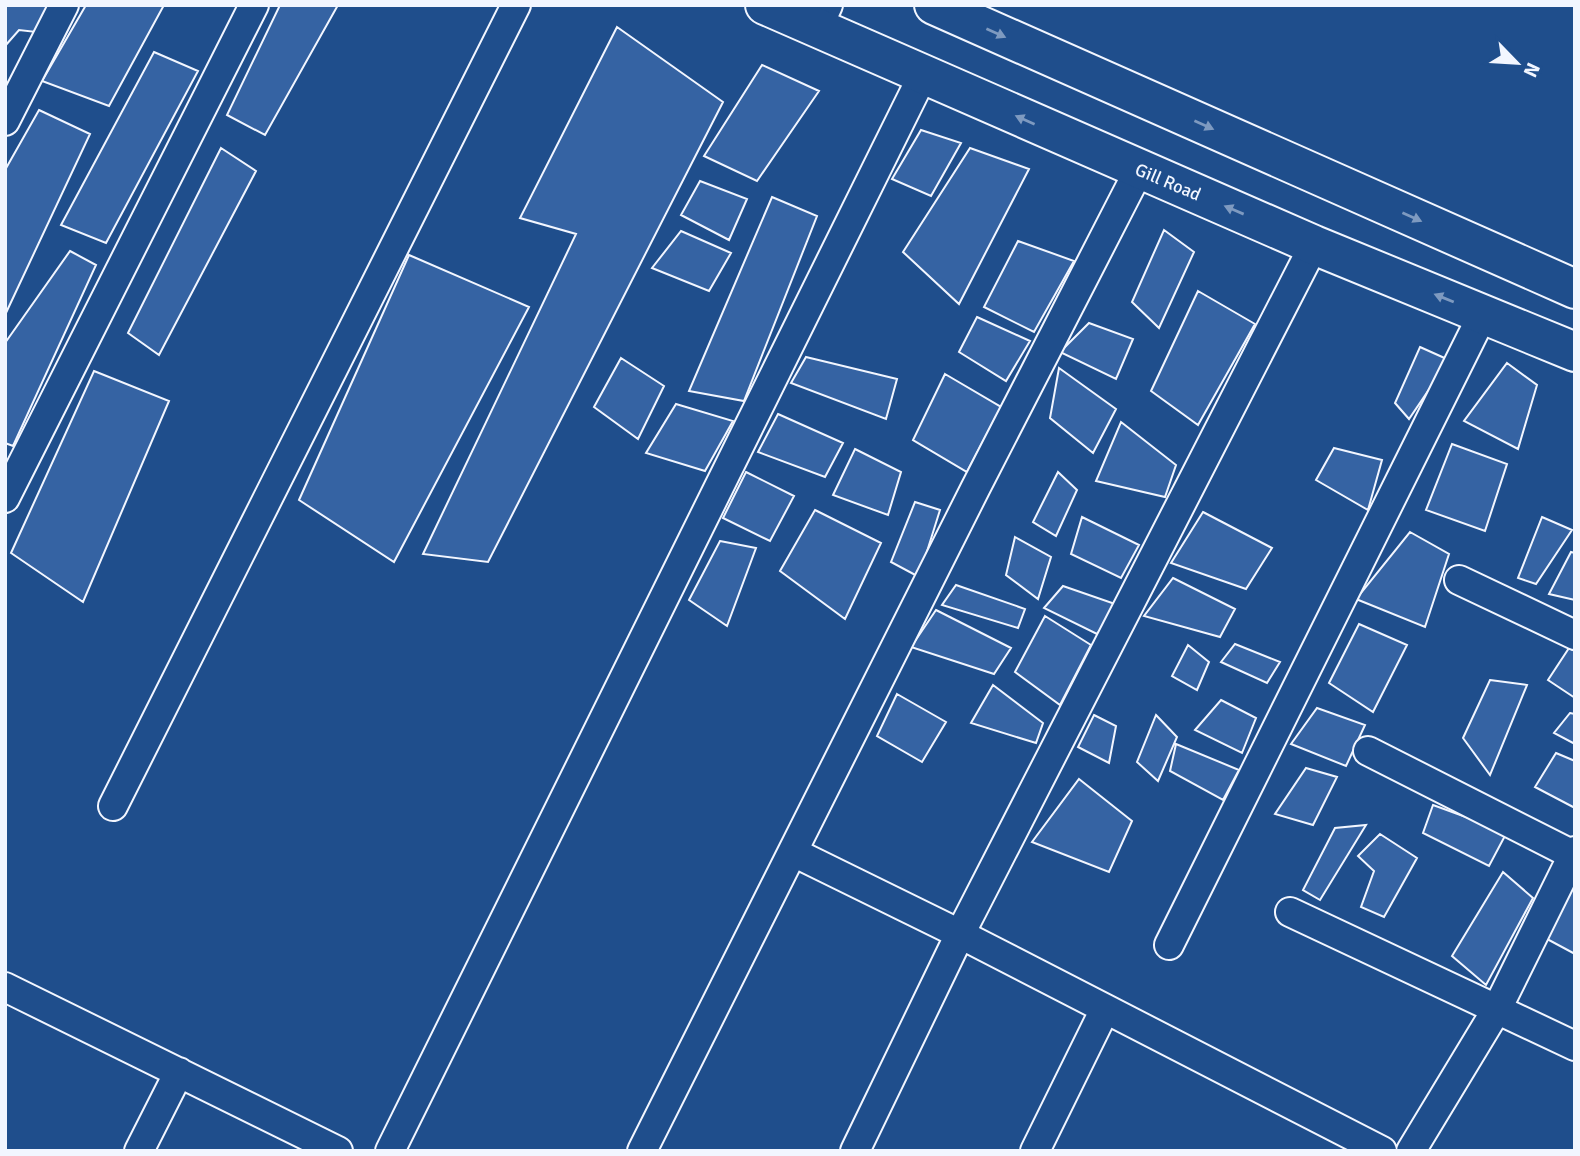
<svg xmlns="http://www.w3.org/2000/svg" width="1580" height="1156" font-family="Signika,sans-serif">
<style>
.building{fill:#3563a3;stroke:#f2f6ff;stroke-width:2}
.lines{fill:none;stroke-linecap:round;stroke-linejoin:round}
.street-casing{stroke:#f2f6ff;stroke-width:32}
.primary-casing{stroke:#f2f6ff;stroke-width:42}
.street{stroke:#1f4e8c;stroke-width:28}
.primary{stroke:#1f4e8c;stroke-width:38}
.oneway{fill:#7e9ac0}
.labels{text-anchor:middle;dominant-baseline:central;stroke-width:5;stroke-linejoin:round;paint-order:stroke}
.street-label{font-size:18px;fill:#f2f6ff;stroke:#1f4e8c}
</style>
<rect width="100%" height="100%" fill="#1f4e8c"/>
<path class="building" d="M5,5H48L36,32L19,30L5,46Z
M86,5H164L109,106L42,81Z
M280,5H338L265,135L227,115Z
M617,27L723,102L488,562L423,554L576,234L520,218Z
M154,52L198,71L106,243L61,225Z
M762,65L819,91L757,181L704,156Z
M39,110L90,134L5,315V170Z
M921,130L961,143L931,196L892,179Z
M221,148L256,171L159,355L128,333Z
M970,148L1029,169L959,304L903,252Z
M700,181L747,199L729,240L681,215Z
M772,197L817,216L744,401L689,391Z
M1164,230L1194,252L1159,328L1132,302Z
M681,231L731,253L709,291L652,268Z
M1018,241L1074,261L1034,332L984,307Z
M70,251L96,265L13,446L5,443V343Z
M409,255L529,307L394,562L299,500Z
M1198,291L1255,324L1198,425L1151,391Z
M977,317L1030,341L1006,381L959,352Z
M1089,323L1133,339L1116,379L1060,352Z
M1420,347L1449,360L1409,419L1395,403Z
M806,357L897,379L886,419L791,383Z
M621,358L664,386L638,439L594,407Z
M1507,363L1537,385L1518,449L1464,421Z
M1059,368L1116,409L1093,453L1050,418Z
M94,371L169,401L83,602L11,553Z
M945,374L1001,407L967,472L913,440Z
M676,404L733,421L705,471L646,453Z
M778,414L843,443L825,477L758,452Z
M1121,422L1176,465L1165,497L1096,481Z
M1452,444L1507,464L1485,531L1426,510Z
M1334,448L1382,460L1368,510L1316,480Z
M855,449L901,472L888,515L833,495Z
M746,472L794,496L770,541L723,518Z
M1058,472L1077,490L1056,536L1033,522Z
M915,502L940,510L919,577L891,562Z
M815,510L881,543L845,619L780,571Z
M1203,512L1272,548L1246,589L1171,563Z
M1082,517L1139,545L1121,578L1071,554Z
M1542,517L1572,530L1536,584L1518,578Z
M1410,532L1449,554L1425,627L1356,599Z
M1015,537L1051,557L1038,599L1006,575Z
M720,541L756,548L727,626L689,600Z
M1571,552L1575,553V600L1549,594Z
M1173,578L1235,609L1220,637L1144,616Z
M956,585L1025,609L1018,628L942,605Z
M1063,586L1118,605L1097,634L1044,608Z
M936,610L1011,648L994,674L911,647Z
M1045,616L1091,645L1060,705L1015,672Z
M1359,624L1407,645L1373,712L1329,683Z
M1235,644L1280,662L1267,683L1221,662Z
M1188,645L1209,662L1197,690L1172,676Z
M1569,648L1575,651V698L1548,680Z
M1490,680L1527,685L1490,775L1463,738Z
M993,685L1043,723L1036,743L971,723Z
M897,694L946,722L922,762L877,736Z
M1221,700L1256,718L1242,753L1195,730Z
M1317,708L1365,725L1346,766L1291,744Z
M1570,713L1575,714V744L1554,733Z
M1094,715L1116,726L1109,763L1078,747Z
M1156,715L1177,737L1158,781L1137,762Z
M1176,744L1239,770L1223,800L1170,771Z
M1556,753L1575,761V808L1535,787Z
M1306,768L1337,777L1313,825L1275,814Z
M1079,779L1132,821L1109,872L1032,842Z
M1433,805L1507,832L1489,866L1423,833Z
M1366,825L1320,900L1303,890L1335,828Z
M1380,834L1417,858L1384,917L1361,907L1374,871L1358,856Z
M1503,872L1533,898L1486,985L1452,956Z
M1571,883L1575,885V954L1547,939Z"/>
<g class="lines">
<g class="street-casing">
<path id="street" d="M817,29L828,5
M5,121L64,5
M5,498L254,5
M1459,580L1575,635
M1368,751L1575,856
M113,806L516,5
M793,852L960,934L1382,1151
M1290,912L1575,1046
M1169,945L1483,314
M5,987L338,1151
M139,1151L179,1072
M390,1151L923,75
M642,1151L975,489L1139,170
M855,1151L960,934L1314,245
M1035,1151L1105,1009
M1411,1151L1497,1009L1575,851"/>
</g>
<g class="primary-casing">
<path id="primary" d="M765,5L1314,245L1575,352
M934,5L1575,289"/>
</g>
<use href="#street" class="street"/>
<use href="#primary" class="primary"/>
</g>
<defs><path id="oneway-solid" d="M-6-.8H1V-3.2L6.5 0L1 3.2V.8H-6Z" transform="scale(1.75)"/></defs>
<g class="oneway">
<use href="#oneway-solid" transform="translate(996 33) rotate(24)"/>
<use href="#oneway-solid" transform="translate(1025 120) rotate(-156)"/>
<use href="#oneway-solid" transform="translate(1204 125) rotate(24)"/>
<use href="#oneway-solid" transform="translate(1234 210) rotate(-157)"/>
<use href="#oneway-solid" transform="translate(1412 217) rotate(24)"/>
<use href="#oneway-solid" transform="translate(1444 298) rotate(-158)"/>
</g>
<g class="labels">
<g class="street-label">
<text transform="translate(1168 182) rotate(23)">Gill Road</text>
</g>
</g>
<rect width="1580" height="1156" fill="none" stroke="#f2f6ff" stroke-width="14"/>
<g transform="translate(1517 63) rotate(115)" stroke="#1f4e8c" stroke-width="5" paint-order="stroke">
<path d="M0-5L12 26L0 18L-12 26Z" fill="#f2f6ff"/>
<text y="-10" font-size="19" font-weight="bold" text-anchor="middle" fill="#f2f6ff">N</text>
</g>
</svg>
